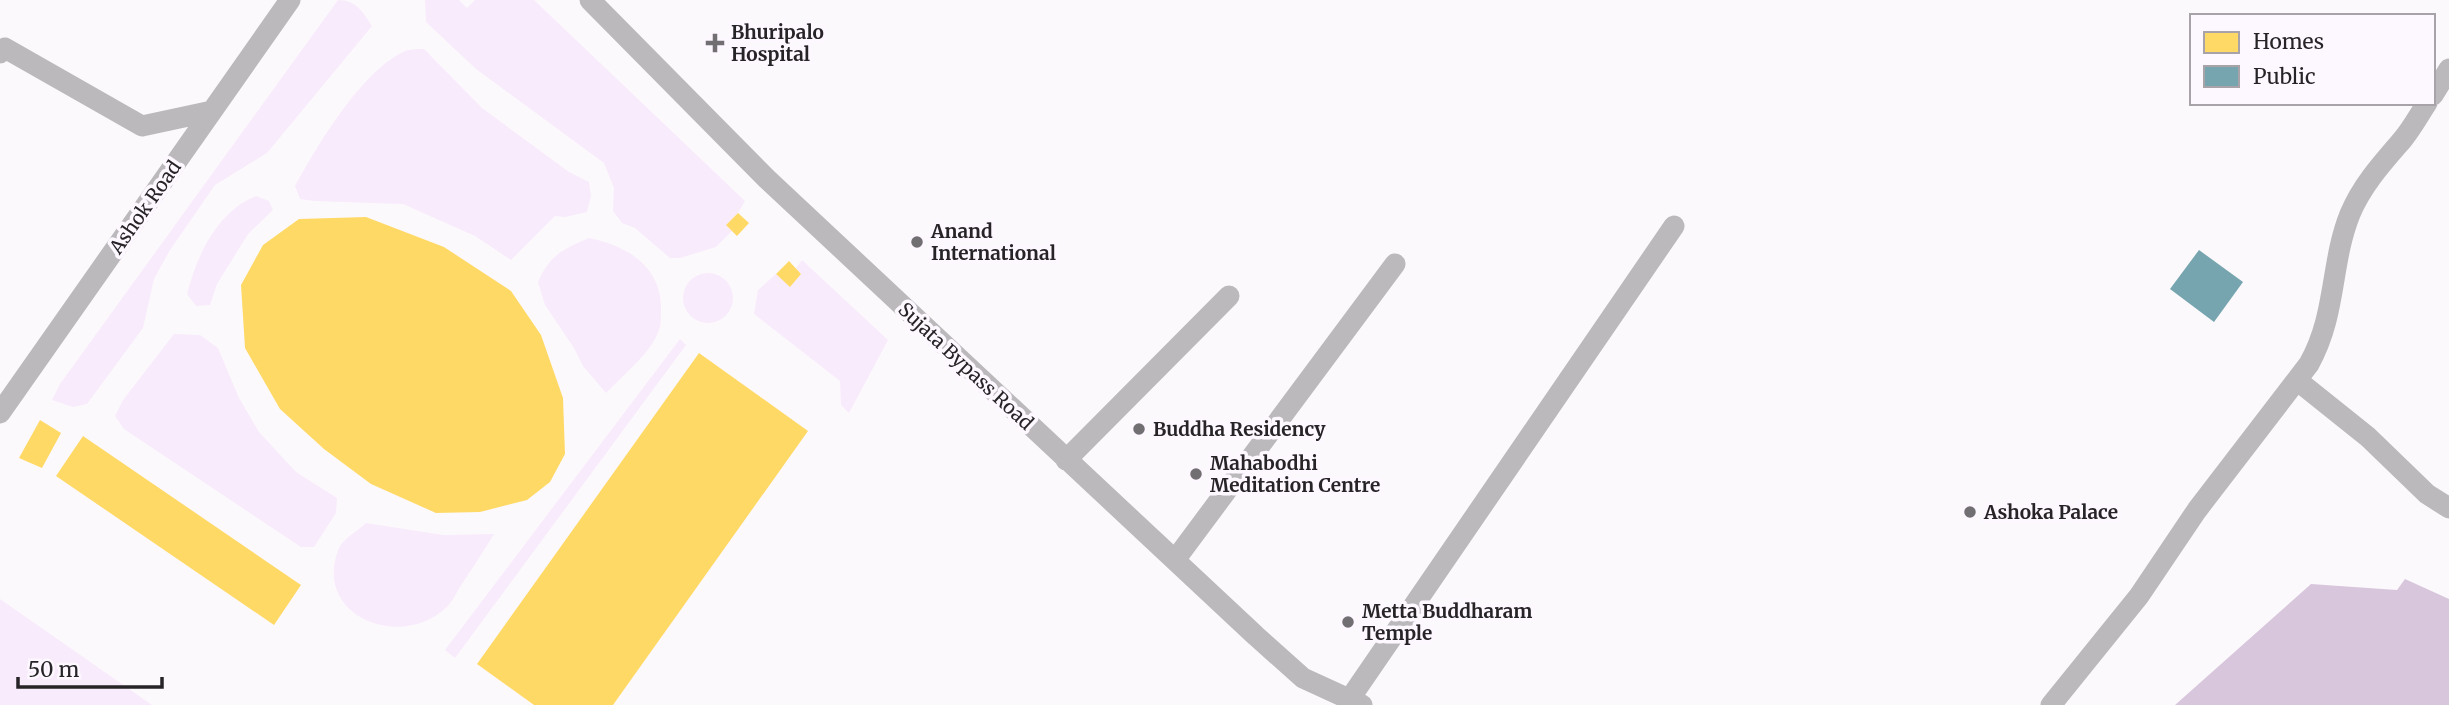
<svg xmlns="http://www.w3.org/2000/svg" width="2449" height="705" font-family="Merriweather,serif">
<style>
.green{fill:#f8ebfb}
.water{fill:#d8c7dc}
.homes{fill:#ffd966}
.public{fill:#76a5af}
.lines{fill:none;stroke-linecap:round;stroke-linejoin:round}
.minor{stroke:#bcb9bd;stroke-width:21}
.poi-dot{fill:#716f71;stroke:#fdf7ff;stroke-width:2.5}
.labels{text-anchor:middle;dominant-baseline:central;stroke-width:7;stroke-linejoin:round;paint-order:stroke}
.poi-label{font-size:19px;font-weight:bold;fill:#262426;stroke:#fdf7ff;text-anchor:start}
.street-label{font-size:19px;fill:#262426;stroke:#fdf7ff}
</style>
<rect width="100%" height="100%" fill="#fcf9fd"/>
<path class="green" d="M338,0C356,0 363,12 372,26L267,153L215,185L170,250L154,279L143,328L87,404L73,407L52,400L60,384Z
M425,0H459L467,8L475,0H534L745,201L738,213L726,225L732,231L716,247L680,258H670L635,228L622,223L613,211L614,188L604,163L476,69L426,22Z
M424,49L482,108L569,172L589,182L591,196L587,212L565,217L555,216L511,260L475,236L403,204L314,201L300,199L295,186C318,145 360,73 403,52C409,49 417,49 424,49Z
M256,196L269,201L273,210L248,234L217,284L210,305L196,306L187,294C197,255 217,212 256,196Z
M589,238C628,246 662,267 661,310C661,315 661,322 660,327C653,352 624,374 606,393L583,366L574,348L545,305L538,282C550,255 563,249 589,238Z
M802,260L888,340L849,413L841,405L840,381L754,314L758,290L776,274L790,286L801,274L796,268Z
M683 298a25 25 0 1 1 50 0a25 25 0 1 1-50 0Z
M174,334L200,335L218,348L239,398L259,432L296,472L337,498L336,513L314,547H301L124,429L115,416L123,400Z
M680,339L686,345L455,658L445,650Z
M366,523L443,535L494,534C484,551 473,567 462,584C457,591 453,601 447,607C400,652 311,615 339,548C343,539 359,530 366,523Z
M0,599L152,705H0Z"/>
<path class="water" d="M2405,579L2449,599V705H2175L2311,584L2397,590Z"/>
<path class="homes" d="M738,213L749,223L737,236L726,225Z
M366,217L444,247L511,291L541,335L563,398L565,454L550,482L527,500L480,512L436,513L371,484L324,449L280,409L245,348L241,285L263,245L299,219Z
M789,261L801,274L790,287L776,274Z
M699,353L808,431L613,705H534L477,664Z
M40,420L61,433L42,468L19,458Z
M83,436L301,585L274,625L56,476Z"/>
<path class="public" d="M2199,250L2243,282L2214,322L2170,289Z"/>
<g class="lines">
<path class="minor" d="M590,0L767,179L1256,636L1303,678L1362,705
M0,53L5,48L142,126L212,111
M2433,95L2449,69
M2298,381L2368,437L2427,494L2449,508
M0,413L290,0
M1066,460L1229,296
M1175,560L1395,264
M1349,700L1674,226
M2051,705L2139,596L2197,510L2309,364C2337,314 2330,264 2350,214C2362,185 2383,162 2403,139C2412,128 2419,115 2427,103"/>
</g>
<g class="poi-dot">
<path d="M711.5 32.5h7v7h7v7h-7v7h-7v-7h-7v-7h7z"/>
<circle cx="917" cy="242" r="7"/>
<circle cx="1139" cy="429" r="7"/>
<circle cx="1196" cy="474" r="7"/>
<circle cx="1970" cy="512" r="7"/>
<circle cx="1348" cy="622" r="7"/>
</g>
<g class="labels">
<g class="poi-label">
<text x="731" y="32">Bhuripalo<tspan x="731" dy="22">Hospital</tspan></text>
<text x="931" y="231">Anand<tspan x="931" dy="22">International</tspan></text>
<text x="1153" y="429">Buddha Residency</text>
<text x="1210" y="463">Mahabodhi<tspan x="1210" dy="22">Meditation Centre</tspan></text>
<text x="1984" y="512">Ashoka Palace</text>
<text x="1362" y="611">Metta Buddharam<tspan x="1362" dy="22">Temple</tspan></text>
</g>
<g class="street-label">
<text transform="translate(145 207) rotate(-55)">Ashok Road</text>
<text transform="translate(966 366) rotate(43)">Sujata Bypass Road</text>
</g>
</g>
<rect x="2190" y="14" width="245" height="91" fill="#fdf7ff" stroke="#a7a3a8" stroke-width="2"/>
<rect x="2204" y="32" width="35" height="21" fill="#ffd966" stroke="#a7a3a8" stroke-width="2"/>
<text x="2253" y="49" font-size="21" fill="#262426">Homes</text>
<rect x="2204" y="66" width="35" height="21" fill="#76a5af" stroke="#a7a3a8" stroke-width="2"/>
<text x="2253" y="84" font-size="21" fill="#262426">Public</text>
<path d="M18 677v10h144v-10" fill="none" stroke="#262426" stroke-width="3.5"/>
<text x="28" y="677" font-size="21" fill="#262426" stroke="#fdf7ff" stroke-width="5" paint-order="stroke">50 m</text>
</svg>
